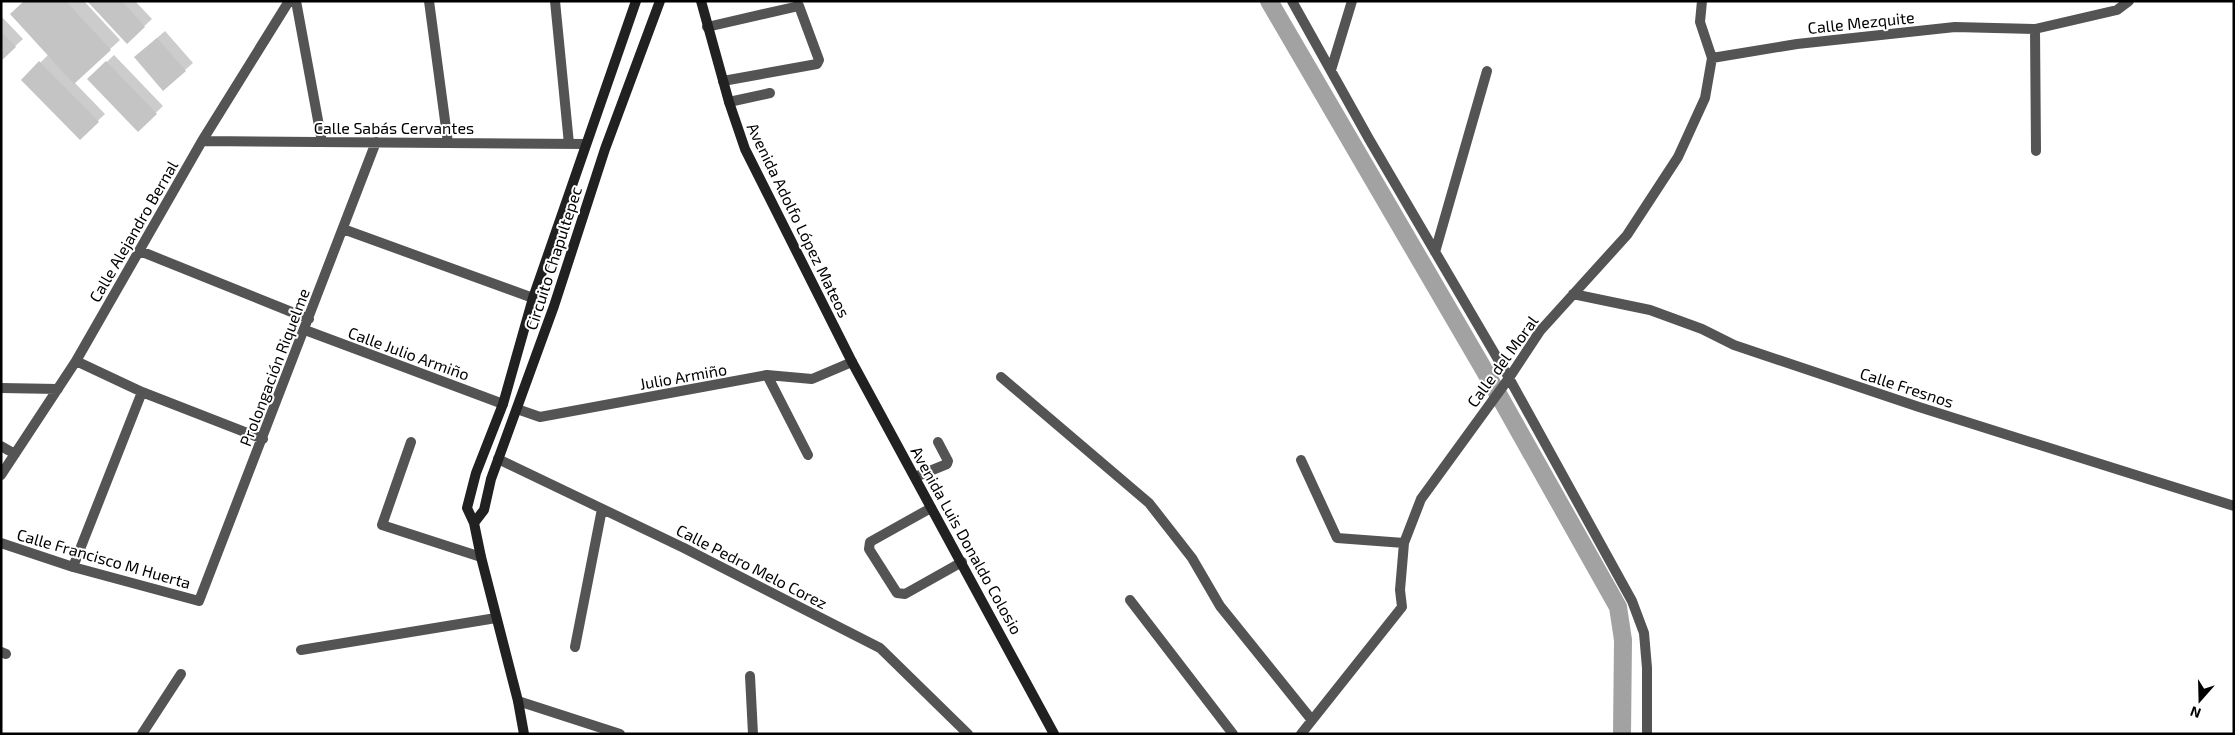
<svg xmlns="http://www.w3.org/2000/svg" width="2235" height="735" font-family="'Exo 2',sans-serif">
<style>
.shadow{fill:#0003}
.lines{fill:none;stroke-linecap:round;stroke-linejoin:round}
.canal{stroke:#a2a2a2;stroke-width:18}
.building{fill:#c4c4c4}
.lane{stroke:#545454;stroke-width:10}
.street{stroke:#545454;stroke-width:10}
.secondary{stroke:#212121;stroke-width:10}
.labels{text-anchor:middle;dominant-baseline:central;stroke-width:4;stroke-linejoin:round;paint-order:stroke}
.street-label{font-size:16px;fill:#000;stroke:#fff}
</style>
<rect width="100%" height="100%" fill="#fff"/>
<path class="shadow" d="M24,1H84L120,40L74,82L105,114L80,138L23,80L49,54Z
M89,1H135L152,19L127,42Z
M1,16L23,39L1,59Z
M165,31L193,63L163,89L143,50Z
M114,55L163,106L138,130L89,79Z"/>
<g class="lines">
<path class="canal" d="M1269,1L1497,392L1618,607L1623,640L1622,734"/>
</g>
<path class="building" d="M24,1H66L111,50L74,84L10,14Z
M87,1H122L145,27L127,44Z
M1,31L16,47L1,61Z
M157,38L186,71L163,91L134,57Z
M39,61L99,122L80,140L21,80Z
M106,61L157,114L138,132L87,79Z"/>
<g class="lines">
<path class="lane" d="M707,27L799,6L819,60L817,64L723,81
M915,477L947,464L948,461L938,442
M931,508L870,542L869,549L897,593L905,594L962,562"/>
<path class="street" d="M296,1L322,142
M429,1L448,143
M555,1L569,144
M1292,1L1369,139L1509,378L1632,601L1644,633L1647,668V734
M2035,29L2036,151
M1712,58L1797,44L1955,27L2035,29L2117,10L2129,1
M1331,70L1352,1
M729,102L770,93
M202,141L586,144
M343,229L533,298
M140,251L309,319
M1435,252L1487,71
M1573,294L1650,310L1702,329L1734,345L1919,407L2234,506
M305,330L503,404
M76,361L142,392L263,439
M767,375L808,455
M1001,377L1149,503L1192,558L1220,606L1311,719
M1,388L58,389
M517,409L540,417L767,375L812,379L852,362
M411,442L382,525L481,557
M1,446L15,454
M498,459L684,548L880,648L968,734
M1301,460L1337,538L1404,543
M1,475L76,361L202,141L289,1
M1,543L73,567L199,601L376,142
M73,567L142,392
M1130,600L1233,734
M575,647L602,509
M301,650L496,618
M1,652L6,654
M750,676L753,734
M518,701L620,734
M142,734L181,674
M1301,734L1402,607L1400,590L1404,543L1421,499L1509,378L1540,331L1627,235L1678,157L1705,98L1712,58L1700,22L1702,1"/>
<path class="secondary" d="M701,1L729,102L745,149L852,362L1054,734
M474,523L484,510L491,479L554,306L605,149L660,1
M524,734L518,701L481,557L474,523L467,508L476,473L503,404L533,298L636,1"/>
</g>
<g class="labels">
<g class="street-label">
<text transform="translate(1861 22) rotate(-6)">Calle Mezquite</text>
<text x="394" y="127">Calle Sabás Cervantes</text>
<text transform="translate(799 220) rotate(64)">Avenida Adolfo López Mateos</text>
<text transform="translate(133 231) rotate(-60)">Calle Alejandro Bernal</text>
<text transform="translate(553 258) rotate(-72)">Circuito Chapultepec</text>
<text transform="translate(409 353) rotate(20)">Calle Julio Armiño</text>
<text transform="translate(1502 361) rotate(-54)">Calle del Moral</text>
<text transform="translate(274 367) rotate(-69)">Prolongación Riquelme</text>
<text transform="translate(683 376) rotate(-10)">Julio Armiño</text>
<text transform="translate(1907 387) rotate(18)">Calle Fresnos</text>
<text transform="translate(967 540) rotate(61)">Avenida Luis Donaldo Colosio</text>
<text transform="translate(104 558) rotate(16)">Calle Francisco M Huerta</text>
<text transform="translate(752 566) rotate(27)">Calle Pedro Melo Corez</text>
</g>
</g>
<rect width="2235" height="735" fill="none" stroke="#000000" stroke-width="5"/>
<g transform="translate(2200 700) rotate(200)" stroke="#ffffff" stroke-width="4" paint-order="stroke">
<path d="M0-4L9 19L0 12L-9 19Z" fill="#000000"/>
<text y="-8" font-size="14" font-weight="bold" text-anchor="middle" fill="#000000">N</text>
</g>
</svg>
